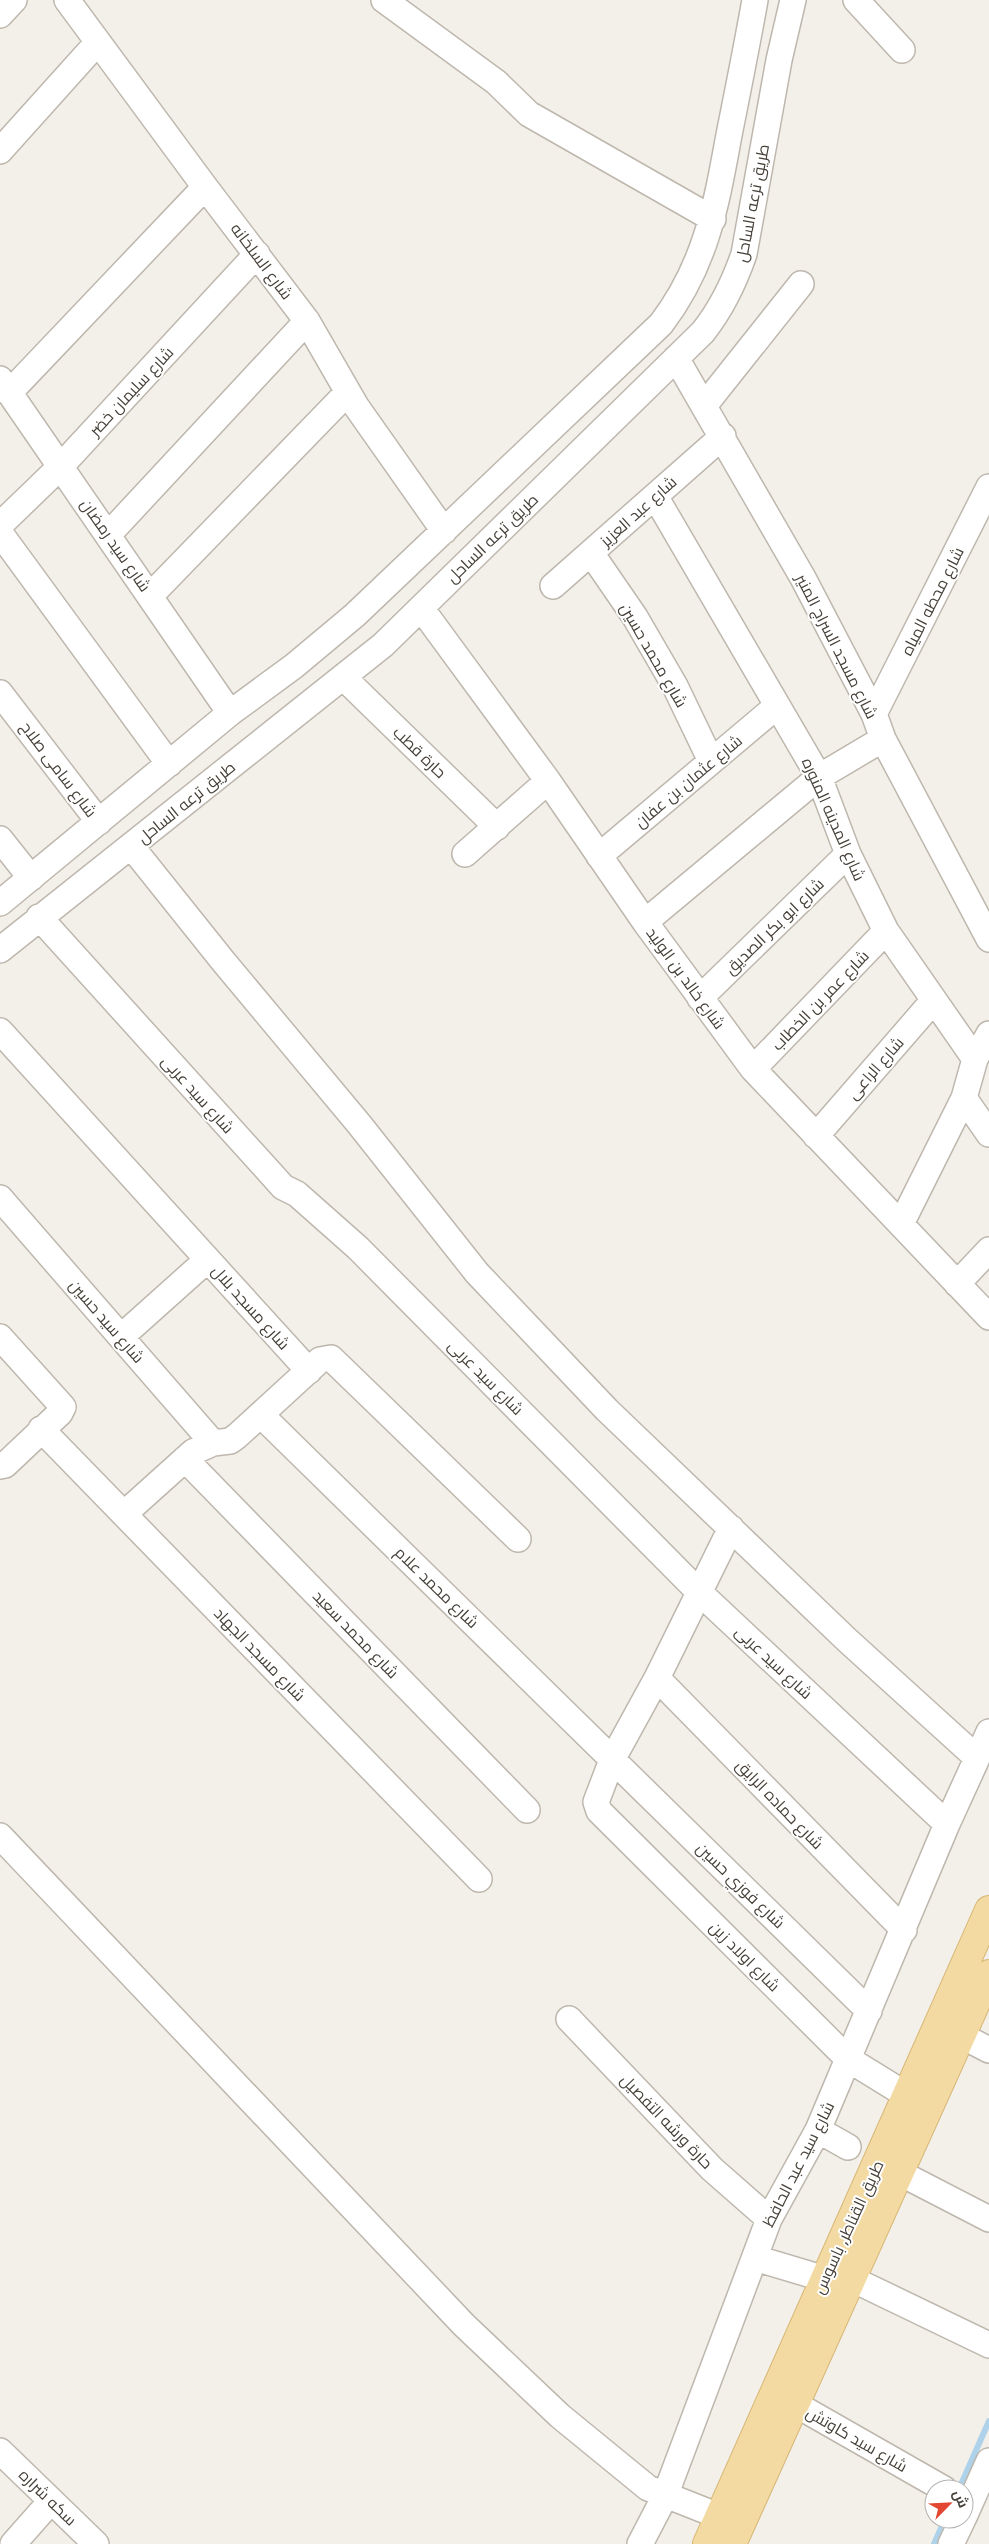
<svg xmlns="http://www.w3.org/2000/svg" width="989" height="2544" font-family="'Noto Sans',Cairo,sans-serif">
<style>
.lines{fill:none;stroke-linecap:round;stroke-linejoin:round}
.stream{stroke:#add2e9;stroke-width:6}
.minor-casing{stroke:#beb7ad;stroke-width:28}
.major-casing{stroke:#d7b674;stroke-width:30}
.minor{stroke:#fff;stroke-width:25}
.major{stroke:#f3daa2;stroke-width:28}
.labels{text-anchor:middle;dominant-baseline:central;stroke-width:4;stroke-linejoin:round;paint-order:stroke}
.street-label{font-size:16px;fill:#464039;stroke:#fff}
</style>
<rect width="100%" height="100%" fill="#f3f0ea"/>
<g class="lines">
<path class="stream" d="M959,2489L989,2421
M934,2544L945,2519"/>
<g class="minor-casing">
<path id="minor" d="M67,0L205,187L307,321L356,406L444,531
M384,0L496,82L529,114L713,219
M856,0L902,50
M0,15L14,0
M0,151L97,43
M676,358L803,578L874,714L883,739L989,939
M0,379L230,713
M9,393L205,187
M704,406L801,284
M655,496L819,777L848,854L886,931L975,1059
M0,525L61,466L257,254
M0,533L169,764
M108,535L307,321
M591,553L635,617L675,686L711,761
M553,586L723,436
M150,596L348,392
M421,608L548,781L645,922L753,1069L989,1317
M343,677L497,827
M0,693L99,822
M874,714L989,487
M0,839L31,878
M131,846L223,961L359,1124L477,1273L607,1410L847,1640L976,1757
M465,854L548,781
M599,856L777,706
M0,903L230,713L294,666L355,615L661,324C706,265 716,206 729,135C738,90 747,45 755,0
M39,917L283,1187L297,1194L358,1248L699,1592L947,1824
M645,922L819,777L883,739
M0,950L383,645L703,332C722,308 734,283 744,254L779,60L793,0
M700,998L848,854
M0,1031L309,1371
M753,1069L886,931
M964,1098L989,1134
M816,1136L934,1000
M0,1198L213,1443
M901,1224L964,1098L975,1059L989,1034
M957,1284L989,1250
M0,1337L63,1407L60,1413L5,1465L0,1466
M121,1337L207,1260
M261,1415L869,2011
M41,1429L479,1879
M185,1459L527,1810
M124,1514L193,1452L213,1443L230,1441L237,1436L320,1360L331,1358L518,1539
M731,1528L657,1678L612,1760L596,1802L599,1811L848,2059L908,2096
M657,1678L904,1930
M0,1836L464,2325L560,2416L648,2488L739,2524
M569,2019L712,2169L769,2219
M962,2036L989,2050
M818,2130L848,2147
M900,2173L989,2219
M755,2258L825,2279
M852,2279L989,2345
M795,2404L944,2489
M0,2451L96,2544
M964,2517L989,2461
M13,2544L51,2501
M640,2544L665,2496L769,2219L818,2130L947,1824L989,1732
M951,2544L963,2519"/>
</g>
<g class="major-casing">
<path id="major" d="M707,2544L989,1910
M732,2544L989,1974"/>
</g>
<use href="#minor" class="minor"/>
<use href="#major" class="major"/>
</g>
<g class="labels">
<g class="street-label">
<text transform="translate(752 203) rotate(-79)">طريق ترعه الساحل</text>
<text transform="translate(262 261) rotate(53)">شارع السلخانه</text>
<text transform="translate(131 391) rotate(-47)">شارع سليمان خضر</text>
<text transform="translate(638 511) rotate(-42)">شارع عبد العزيز</text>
<text transform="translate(492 538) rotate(-44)">طريق ترعه الساحل</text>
<text transform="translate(116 545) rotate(55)">شارع سيد رمضان</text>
<text transform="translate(932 601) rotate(-63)">شارع محطه المياه</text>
<text transform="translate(837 646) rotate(63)">شارع مسجد السراج المنير</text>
<text transform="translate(654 655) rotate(60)">شارع محمد حسين</text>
<text transform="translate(420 752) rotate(44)">حارة قطب</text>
<text transform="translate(59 769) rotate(53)">شارع سامى صلاح</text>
<text transform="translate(688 781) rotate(-40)">شارع عثمان بن عفان</text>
<text transform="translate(186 802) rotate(-39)">طريق ترعه الساحل</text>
<text transform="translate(834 819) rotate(66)">شارع المدينه المنوره</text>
<text transform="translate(774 926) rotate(-44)">شارع ابو بكر الصديق</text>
<text transform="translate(686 978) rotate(54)">شارع خالد بن الوليد</text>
<text transform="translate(820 1000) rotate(-46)">شارع عمر بن الخطاب</text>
<text transform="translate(875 1068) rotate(-49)">شارع الراعى</text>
<text transform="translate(198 1094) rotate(48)">شارع سيد عربى</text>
<text transform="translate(251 1307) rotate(48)">شارع مسجد بلال</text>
<text transform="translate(107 1321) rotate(49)">شارع سيد حسين</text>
<text transform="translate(486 1377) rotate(45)">شارع سيد عربى</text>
<text transform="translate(437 1587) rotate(44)">شارع محمد علام</text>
<text transform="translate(356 1634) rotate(46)">شارع محمد سعيد</text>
<text transform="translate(260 1654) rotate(46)">شارع مسجد الجهاد</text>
<text transform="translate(774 1662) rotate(43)">شارع سيد عربى</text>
<text transform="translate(780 1804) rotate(46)">شارع حماده الرايق</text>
<text transform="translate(741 1885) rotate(44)">شارع فوزي حسين</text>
<text transform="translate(745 1956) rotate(45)">شارع اولاد زين</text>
<text transform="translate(667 2121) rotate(46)">حارة ورشه التفصيل</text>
<text transform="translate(798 2164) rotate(-63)">شارع سيد عبد الحافظ</text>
<text transform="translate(848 2227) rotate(-65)">طريق القناطر, باسوس</text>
<text transform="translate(857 2439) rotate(30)">شارع سيد كاوتش</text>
<text transform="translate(48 2497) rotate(44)">سكه شراره</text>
</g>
</g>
<g transform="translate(949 2504) rotate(66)"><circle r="24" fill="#ffffff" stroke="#b5b3b0"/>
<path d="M0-4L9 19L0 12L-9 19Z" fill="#e34631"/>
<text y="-8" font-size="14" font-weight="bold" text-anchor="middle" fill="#464039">ش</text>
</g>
</svg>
